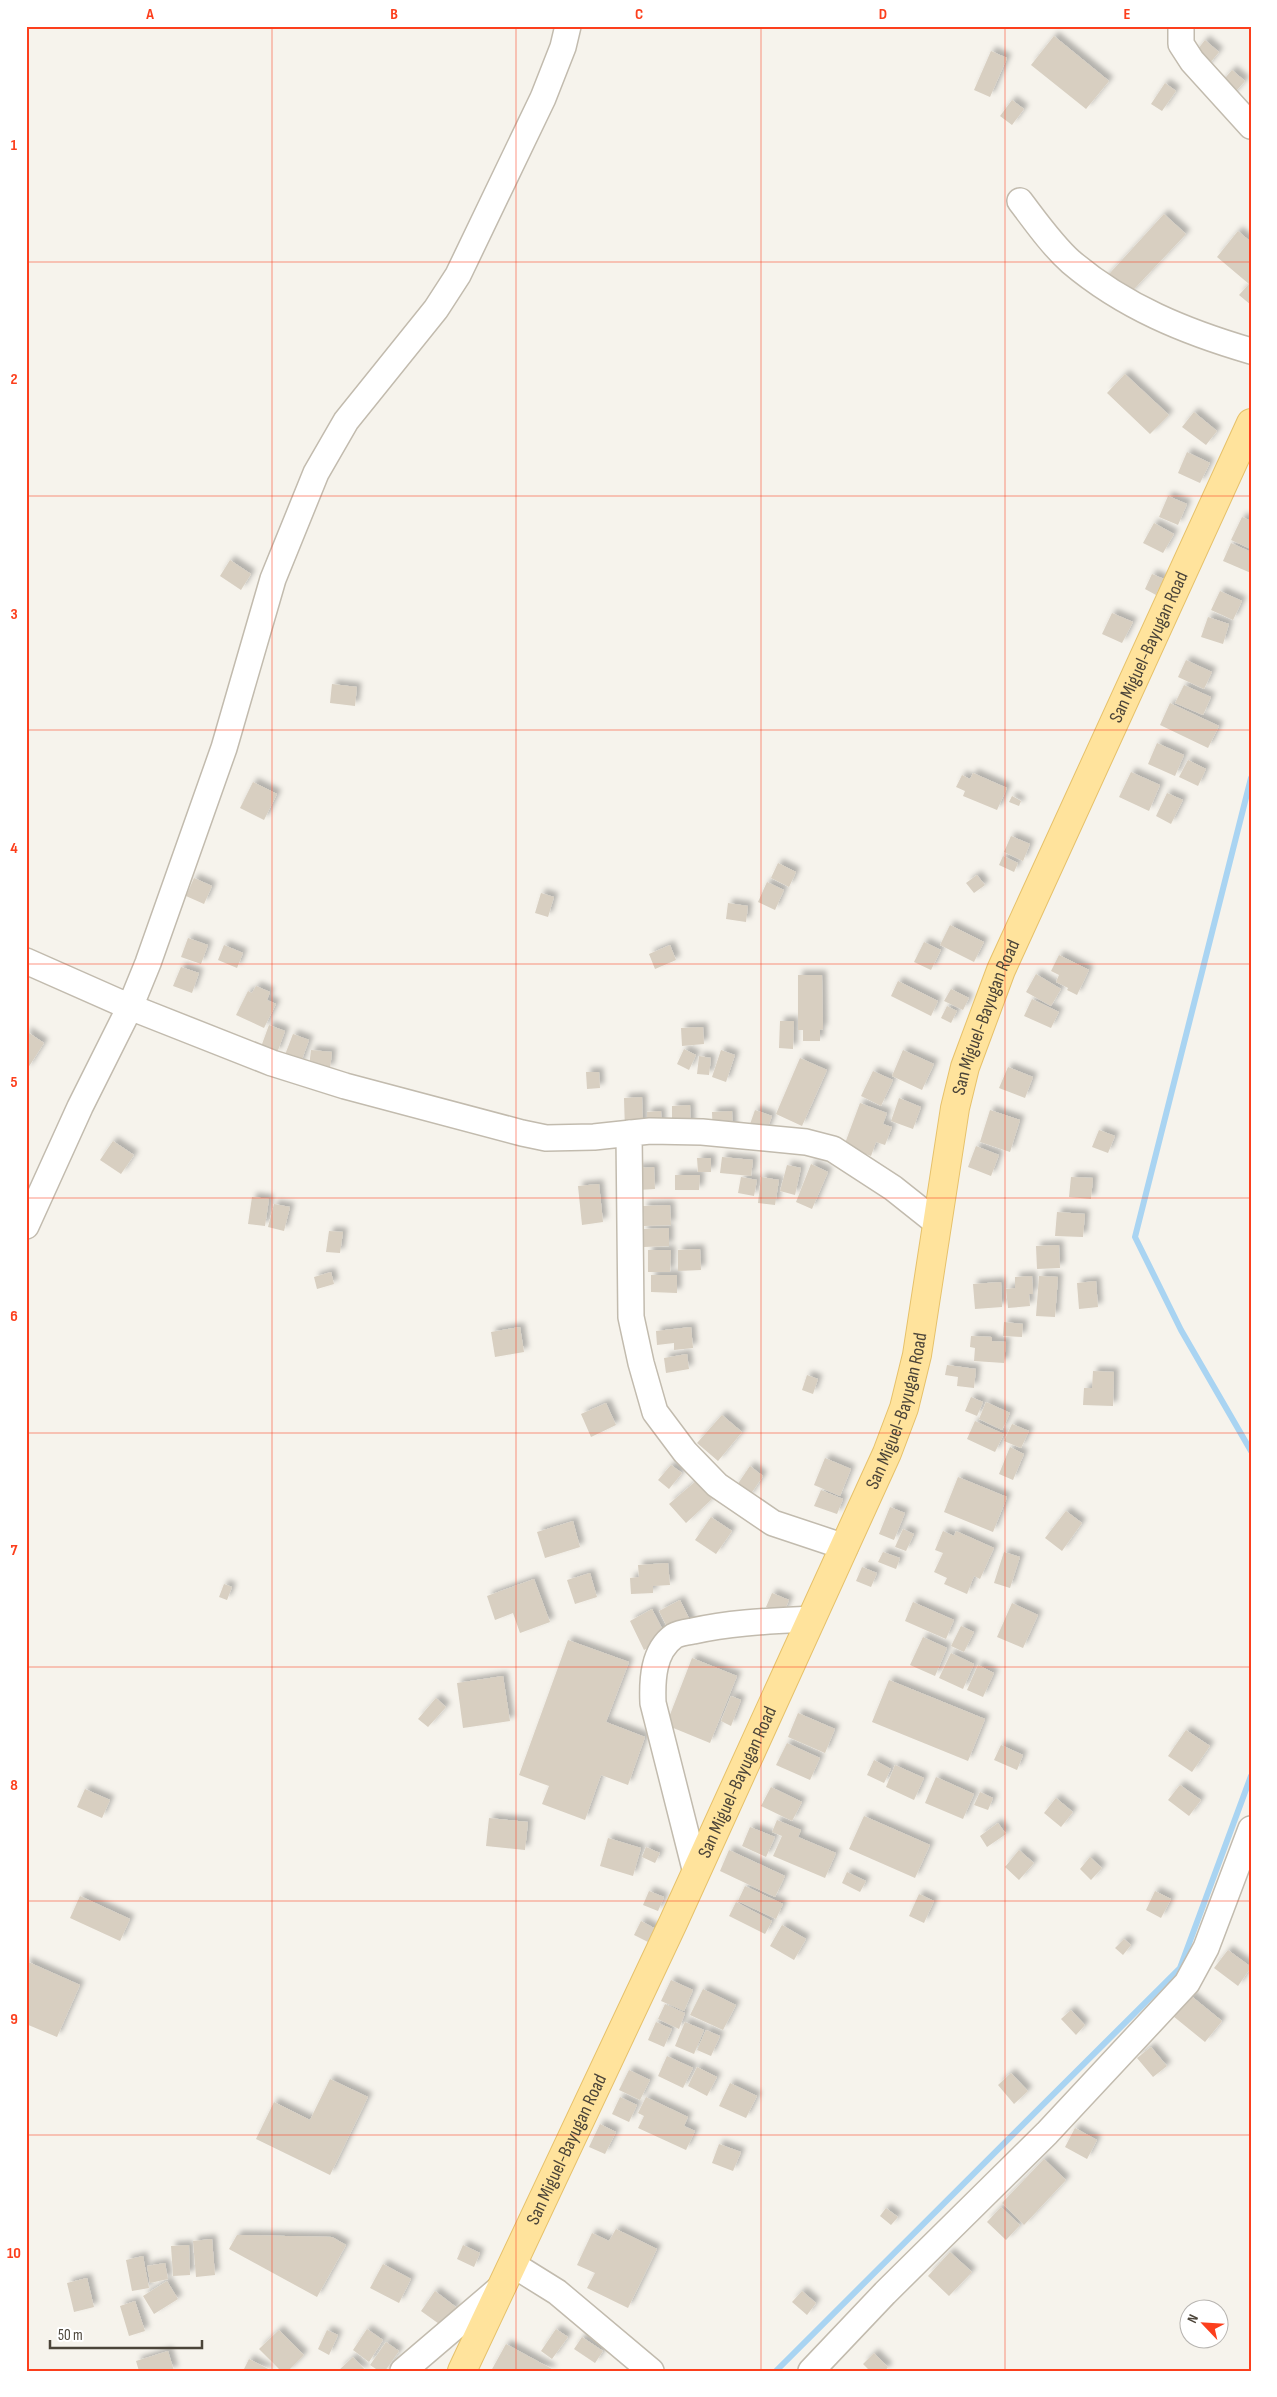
<svg xmlns="http://www.w3.org/2000/svg" width="1277" height="2397" font-family="'Sofia Sans Condensed',sans-serif">
<style>
.lines{fill:none;stroke-linecap:round;stroke-linejoin:round}
.stream{stroke:#a9d4f2;stroke-width:6}
.building{fill:#d8cfc1;filter:url(#shadow)}
.minor-casing{stroke:#c2bbae;stroke-width:28}
.major-casing{stroke:#e6c16a;stroke-width:30}
.minor{stroke:#fff;stroke-width:25}
.major{stroke:#ffe39c;stroke-width:28}
.grid{fill:none;stroke:#fc3f1d;stroke-width:1;stroke-opacity:0.55}
.labels{text-anchor:middle;dominant-baseline:central;stroke-width:5;stroke-linejoin:round;paint-order:stroke}
.street-label{font-size:19px;fill:#4b4439;stroke:#fff}
.neatline{fill:none;stroke:#fc3f1d;stroke-width:2}
.grid-label{font-size:16px;text-anchor:middle;font-weight:bold;fill:#fc3f1d}
</style>
<defs>
<filter id="shadow"><feDropShadow dx="4.5" dy="-4.5" stdDeviation="2.5" flood-color="#0004"/></filter>
</defs>
<rect width="100%" height="100%" fill="#f6f3ec"/>
<g class="lines">
<path class="stream" d="M1251,778L1135,1237L1181,1330L1251,1451
M776,2371L1180,1968L1251,1776"/>
</g>
<path class="building" d="M1054,36L1109,81L1086,109L1031,65Z
M1205,40L1219,52L1205,69L1191,58Z
M991,51L1007,58L990,97L974,90Z
M1232,70L1245,81L1227,101L1215,90Z
M1165,83L1176,91L1162,111L1151,104Z
M1012,100L1024,109L1012,125L1000,116Z
M1164,214L1186,234L1121,303L1100,284Z
M1238,231L1251,242V305L1239,295L1249,284L1217,257Z
M1125,374L1169,415L1150,434L1107,393Z
M1194,412L1217,431L1206,445L1182,427Z
M1187,452L1210,463L1200,483L1178,473Z
M1168,496L1187,504L1178,525L1159,517Z
M1242,517L1251,521V549L1231,540Z
M1154,523L1174,534L1163,553L1143,543Z
M1231,543L1251,552V573L1223,561Z
M230,560L251,574L241,590L220,576Z
M1152,574L1164,579L1156,595L1145,589Z
M1220,591L1242,601L1233,620L1211,610Z
M1112,613L1133,622L1122,643L1102,634Z
M1208,617L1229,624L1223,644L1201,637Z
M1186,660L1212,672L1204,689L1178,677Z
M332,684L357,687L355,706L330,703Z
M1184,685L1211,697L1203,715L1175,703Z
M1170,703L1219,726L1208,748L1160,725Z
M1157,743L1184,755L1175,776L1148,764Z
M1188,760L1206,769L1198,786L1179,777Z
M1131,772L1160,785L1149,811L1119,797Z
M973,773L1007,788L997,810L963,796L965,791L956,787L962,775L970,779Z
M253,782L277,794L264,820L240,808Z
M1167,793L1183,800L1171,824L1156,816Z
M1012,796L1021,801L1019,806L1009,802Z
M1011,836L1030,844L1023,861L1004,852Z
M1003,856L1018,863L1014,872L999,865Z
M778,863L796,872L789,887L771,878Z
M977,875L985,885L974,893L966,883Z
M194,878L212,886L204,904L186,896Z
M767,882L784,890L775,910L758,902Z
M541,893L554,897L548,917L535,913Z
M728,903L748,906L746,922L726,919Z
M950,925L984,942L974,962L940,945Z
M188,938L208,945L201,964L181,957Z
M924,942L941,950L931,970L914,962Z
M224,945L243,953L237,968L218,960Z
M670,945L676,960L655,969L649,954Z
M1059,955L1089,970L1077,995L1067,990L1068,988L1056,982L1059,975L1051,971Z
M181,967L199,973L192,993L173,986Z
M1036,974L1061,989L1051,1006L1026,992Z
M798,975H822L823,1029L820,1030V1041H803V1030H798Z
M898,981L938,1001L931,1016L891,996Z
M256,986L270,992L267,1000L276,1004L264,1028L236,1015L248,991L252,993Z
M951,989L969,998L963,1010L944,1001Z
M1032,999L1059,1012L1051,1028L1024,1016Z
M947,1006L957,1011L951,1023L941,1018Z
M780,1021H794L793,1049L779,1048Z
M269,1025L285,1031L277,1053L261,1047Z
M703,1027L704,1044L682,1046L681,1028Z
M26,1031L44,1043L26,1071Z
M293,1034L309,1040L300,1065L283,1060Z
M684,1049L696,1055L689,1070L677,1064Z
M311,1050L332,1052L330,1069L309,1067Z
M721,1050L735,1055L726,1082L712,1077Z
M903,1050L934,1064L922,1090L892,1076Z
M699,1056L711,1058L709,1075L697,1074Z
M800,1058L827,1070L802,1126L776,1114Z
M1008,1067L1033,1077L1025,1098L999,1088Z
M873,1071L893,1080L881,1106L861,1096Z
M586,1072H599L600,1088L587,1089Z
M642,1097L643,1130L625,1131L624,1098Z
M899,1098L921,1107L913,1129L891,1121Z
M860,1103L887,1113L883,1124L892,1127L885,1145L876,1142L871,1156L844,1146Z
M690,1105L691,1134H672V1106Z
M755,1110L772,1116L766,1132L749,1127Z
M990,1110L1020,1120L1010,1152L980,1142Z
M661,1111L662,1135L647,1136V1112Z
M732,1111L733,1138H713L712,1112Z
M1099,1130L1115,1136L1108,1153L1092,1147Z
M113,1141L134,1155L121,1174L100,1160Z
M976,1146L999,1155L991,1176L968,1167Z
M722,1157L753,1160L751,1176L720,1173Z
M697,1158H711V1172H698Z
M811,1164L828,1172L812,1209L796,1202Z
M787,1165L801,1168L795,1195L780,1191Z
M654,1167L655,1189L638,1190L636,1168Z
M675,1175H700L699,1190H675Z
M741,1177L757,1180L754,1196L738,1193Z
M761,1177L779,1180L775,1205L758,1203Z
M1071,1177L1093,1178L1091,1199L1069,1197Z
M599,1184L603,1222L582,1225L578,1186Z
M252,1197L269,1199L265,1226L248,1224Z
M274,1204L290,1207L284,1231L268,1227Z
M670,1205L671,1225L644,1226L643,1206Z
M1057,1212L1085,1214L1083,1237L1055,1236Z
M669,1228V1246L643,1247V1229Z
M329,1231L343,1232L340,1253L326,1252Z
M1059,1245L1060,1268L1037,1269L1036,1246Z
M700,1249L701,1270L678,1271V1250Z
M648,1250H671L670,1272H648Z
M331,1272L334,1284L317,1289L314,1277Z
M651,1275H677V1293L651,1292Z
M1032,1276L1033,1294H1029L1030,1306L1008,1308L1006,1289L1015,1288V1277Z
M1039,1276L1058,1277L1055,1317L1036,1316Z
M1096,1281L1098,1307L1079,1309L1077,1283Z
M1001,1282L1002,1307L975,1309L973,1284Z
M1004,1322L1023,1324L1022,1337L1003,1336Z
M520,1327L524,1352L495,1357L491,1332Z
M691,1327L693,1348L674,1350V1343L657,1345L656,1331Z
M971,1336L992,1337V1341L1006,1342L1004,1363L974,1361L975,1348L970,1347Z
M687,1354L689,1369L666,1373L664,1358Z
M947,1365L976,1369L974,1388L957,1386L958,1377L945,1375Z
M1093,1371L1114,1372L1113,1406L1083,1405L1084,1388H1092Z
M807,1375L818,1379L813,1394L802,1390Z
M971,1397L983,1402L977,1416L965,1411Z
M986,1402L1010,1413L1002,1430L979,1419Z
M606,1403L616,1425L591,1437L581,1414Z
M722,1415L742,1432L718,1461L697,1443Z
M975,1421L1004,1434L995,1452L967,1439Z
M1012,1424L1029,1431L1021,1448L1004,1441Z
M1010,1447L1024,1454L1013,1480L999,1474Z
M825,1458L851,1469L840,1496L814,1485Z
M671,1465L682,1473L669,1489L658,1480Z
M750,1466L763,1476L748,1498L735,1488Z
M958,1477L1007,1497L993,1532L944,1512Z
M696,1481L712,1499L686,1523L669,1504Z
M821,1490L843,1499L837,1514L814,1506Z
M890,1507L905,1513L894,1540L879,1534Z
M1066,1511L1082,1523L1062,1551L1045,1538Z
M711,1517L732,1531L716,1554L695,1540Z
M573,1521L580,1547L545,1558L537,1532Z
M903,1529L914,1534L906,1551L895,1547Z
M943,1531L954,1536L956,1531L994,1548L980,1579L974,1576L967,1594L944,1584L947,1578L934,1572L943,1553L935,1550Z
M883,1552L900,1558L896,1569L878,1562Z
M1004,1552L1020,1557L1010,1588L994,1583Z
M668,1563L670,1585L653,1586V1593L631,1594L630,1578L639,1577L638,1565Z
M862,1567L877,1573L871,1587L856,1581Z
M590,1573L597,1597L575,1604L567,1580Z
M534,1579L550,1622L520,1633L513,1613L495,1620L487,1596Z
M224,1584L232,1587L227,1600L219,1597Z
M772,1593L789,1600L783,1614L766,1607Z
M680,1600L692,1624L671,1635L659,1611Z
M913,1602L954,1620L946,1639L905,1621Z
M1012,1603L1038,1615L1023,1648L997,1637Z
M652,1609L667,1638L644,1650L630,1621Z
M961,1626L974,1632L964,1652L951,1646Z
M923,1637L947,1648L935,1676L910,1665Z
M568,1640L629,1662L606,1722L645,1737L628,1785L601,1775L585,1820L542,1804L549,1786L519,1775Z
M951,1653L974,1664L963,1689L939,1678Z
M692,1658L737,1676L710,1743L666,1725Z
M978,1665L994,1673L983,1697L967,1690Z
M503,1676L510,1721L463,1728L457,1683Z
M889,1680L985,1719L968,1761L872,1722Z
M731,1696L741,1700L731,1726L721,1721Z
M436,1698L446,1707L428,1727L418,1719Z
M798,1713L835,1729L825,1753L788,1737Z
M1186,1730L1210,1746L1192,1772L1168,1756Z
M787,1743L820,1758L810,1780L776,1765Z
M1001,1745L1023,1755L1017,1770L994,1760Z
M874,1760L891,1769L884,1783L867,1775Z
M895,1765L924,1778L914,1800L886,1787Z
M936,1777L974,1794L963,1819L925,1803Z
M1180,1785L1201,1800L1189,1816L1168,1800Z
M771,1787L802,1802L792,1821L761,1806Z
M85,1789L110,1800L102,1818L77,1807Z
M980,1792L993,1798L988,1810L974,1805Z
M1056,1798L1073,1812L1061,1827L1044,1813Z
M864,1816L930,1845L915,1878L849,1849Z
M489,1818L528,1822L525,1850L486,1846Z
M777,1820L801,1830L798,1837L836,1853L825,1878L773,1856L782,1836L772,1832Z
M998,1823L1006,1834L987,1847L980,1836Z
M750,1827L775,1837L766,1857L742,1846Z
M608,1838L641,1848L633,1876L600,1866Z
M646,1847L660,1853L655,1863L642,1857Z
M729,1850L785,1876L775,1897L720,1871Z
M1019,1850L1034,1863L1019,1880L1005,1867Z
M1090,1857L1102,1868L1091,1880L1080,1869Z
M847,1872L866,1881L860,1892L842,1883Z
M745,1886L783,1904L776,1919L738,1901Z
M649,1891L664,1897L658,1911L643,1905Z
M1155,1891L1171,1899L1161,1918L1146,1910Z
M919,1894L934,1901L924,1923L909,1916Z
M80,1896L130,1919L120,1941L70,1918Z
M736,1902L772,1921L765,1934L729,1916Z
M641,1921L656,1929L650,1943L634,1935Z
M782,1925L806,1939L794,1960L770,1946Z
M1124,1939L1131,1945L1123,1955L1115,1948Z
M1228,1950L1251,1967L1238,1986L1214,1968Z
M26,1961L80,1985L57,2037L26,2024Z
M671,1980L693,1990L684,2011L661,2001Z
M703,1989L736,2005L723,2030L690,2015Z
M1190,1995L1222,2021L1205,2042L1173,2016Z
M665,2004L685,2013L679,2029L658,2019Z
M1071,2010L1085,2025L1076,2035L1061,2019Z
M656,2022L672,2029L664,2047L648,2040Z
M685,2022L704,2030L694,2054L675,2046Z
M706,2030L720,2036L711,2056L697,2050Z
M1151,2047L1167,2066L1153,2077L1137,2058Z
M667,2056L693,2068L683,2088L658,2076Z
M697,2067L717,2077L707,2096L688,2086Z
M629,2070L650,2080L640,2100L619,2090Z
M1011,2073L1028,2091L1014,2104L998,2085Z
M330,2079L368,2097L330,2175L256,2139L274,2102L310,2120Z
M730,2083L757,2096L746,2118L719,2106Z
M620,2097L637,2105L629,2122L612,2114Z
M646,2097L688,2117L684,2126L695,2131L686,2150L638,2128L644,2116L638,2113Z
M600,2124L616,2132L605,2154L589,2147Z
M1075,2128L1097,2140L1087,2159L1065,2147Z
M719,2144L741,2152L733,2171L712,2163Z
M1044,2159L1066,2180L1024,2225L1002,2203Z
M1001,2207L1020,2225L1006,2240L987,2222Z
M886,2208L898,2217L891,2225L880,2216Z
M616,2229L657,2249L628,2308L587,2288L595,2273L577,2265L592,2233L609,2241Z
M237,2235L332,2237L346,2245L317,2297L229,2249Z
M212,2239L215,2275L196,2277L193,2241Z
M189,2245L190,2275L173,2276L171,2246Z
M463,2245L480,2253L474,2267L457,2259Z
M950,2252L972,2272L949,2296L928,2276Z
M143,2256L149,2288L132,2291L126,2260Z
M165,2263L168,2279L150,2283L147,2266Z
M383,2264L411,2279L399,2303L370,2288Z
M87,2278L94,2307L74,2312L67,2283Z
M167,2281L178,2299L154,2314L143,2296Z
M435,2291L456,2307L442,2326L421,2311Z
M802,2291L816,2303L807,2315L792,2302Z
M135,2301L145,2331L129,2336L120,2306Z
M367,2329L383,2340L369,2362L353,2350Z
M556,2329L568,2337L552,2359L541,2351Z
M279,2330L304,2355L288,2371H281L259,2349Z
M327,2330L338,2335L329,2355L318,2349Z
M582,2337L603,2351L595,2363L574,2349Z
M386,2342L399,2351L385,2371H379L370,2365Z
M506,2344L552,2369L551,2371H491Z
M168,2351L174,2371H139L136,2361Z
M874,2353L888,2367L885,2371H870L863,2364Z
M353,2357L366,2371H338Z
M249,2359L272,2371H243Z"/>
<g class="lines">
<g class="minor-casing">
<path id="minor" d="M1181,26V44L1192,61L1251,126
M1020,201C1036,222 1052,245 1071,262C1124,307 1186,332 1251,351
M26,961L130,1007L272,1063L345,1086L522,1133L546,1138L594,1137L650,1131L702,1132L806,1142L833,1149L893,1188L937,1223
M629,1133L631,1317L641,1363L655,1412L685,1452L717,1485L773,1523L845,1547
M26,1226L80,1107L130,1007L148,963L224,748L273,579L316,473L346,421L436,309L458,275L543,98L563,47L568,26
M696,1873L653,1703C652,1680 653,1651 674,1636C679,1633 687,1632 693,1631C732,1622 772,1621 812,1619
M512,2264L557,2292L651,2371
M403,2371L499,2289
M811,2371L885,2293L1047,2133L1187,1983L1206,1948L1251,1829"/>
</g>
<g class="major-casing">
<g id="major">
<path id="s1" d="M462,2371L673,1923L887,1453L904,1408L917,1355L955,1108L965,1067L1001,970L1251,423"/>
</g>
</g>
<use href="#minor" class="minor"/>
<use href="#major" class="major"/>
</g>
<path class="grid" d="M272,26V2371M516,26V2371M761,26V2371M1005,26V2371M26,262H1251M26,496H1251M26,730H1251M26,964H1251M26,1198H1251M26,1433H1251M26,1667H1251M26,1901H1251M26,2135H1251"/>
<g class="labels">
<g class="street-label">
<text stroke="none"><textPath href="#s1" startOffset="1865">San Miguel-Bayugan Road</textPath></text>
<text stroke="none"><textPath href="#s1" startOffset="1460">San Miguel-Bayugan Road</textPath></text>
<text stroke="none"><textPath href="#s1" startOffset="1055">San Miguel-Bayugan Road</textPath></text>
<text stroke="none"><textPath href="#s1" startOffset="650">San Miguel-Bayugan Road</textPath></text>
<text stroke="none"><textPath href="#s1" startOffset="245">San Miguel-Bayugan Road</textPath></text>
</g>
</g>
<rect width="1277" height="2397" fill="none" stroke="#ffffff" stroke-width="55"/>
<g transform="translate(1204 2324) rotate(295)"><circle r="24" fill="#ffffff" stroke="#b7b4b0"/>
<path d="M0-4L9 19L0 12L-9 19Z" fill="#fc3f1d"/>
<text y="-8" font-size="14" font-weight="bold" text-anchor="middle" fill="#4b4439">N</text>
</g>
<path d="M50 2340v8h152v-8" fill="none" stroke="#4b4439" stroke-width="2.5"/>
<text x="58" y="2340" font-size="15" fill="#4b4439" stroke="#ffffff" stroke-width="4" paint-order="stroke">50 m</text>
<rect x="28" y="28" width="1222" height="2342" class="neatline"/>
<g class="grid-label">
<text x="150" y="19">A</text>
<text x="394" y="19">B</text>
<text x="639" y="19">C</text>
<text x="883" y="19">D</text>
<text x="1127" y="19">E</text>
<text x="14" y="150">1</text>
<text x="14" y="384">2</text>
<text x="14" y="619">3</text>
<text x="14" y="853">4</text>
<text x="14" y="1087">5</text>
<text x="14" y="1321">6</text>
<text x="14" y="1555">7</text>
<text x="14" y="1790">8</text>
<text x="14" y="2024">9</text>
<text x="14" y="2258">10</text>
</g>
</svg>
